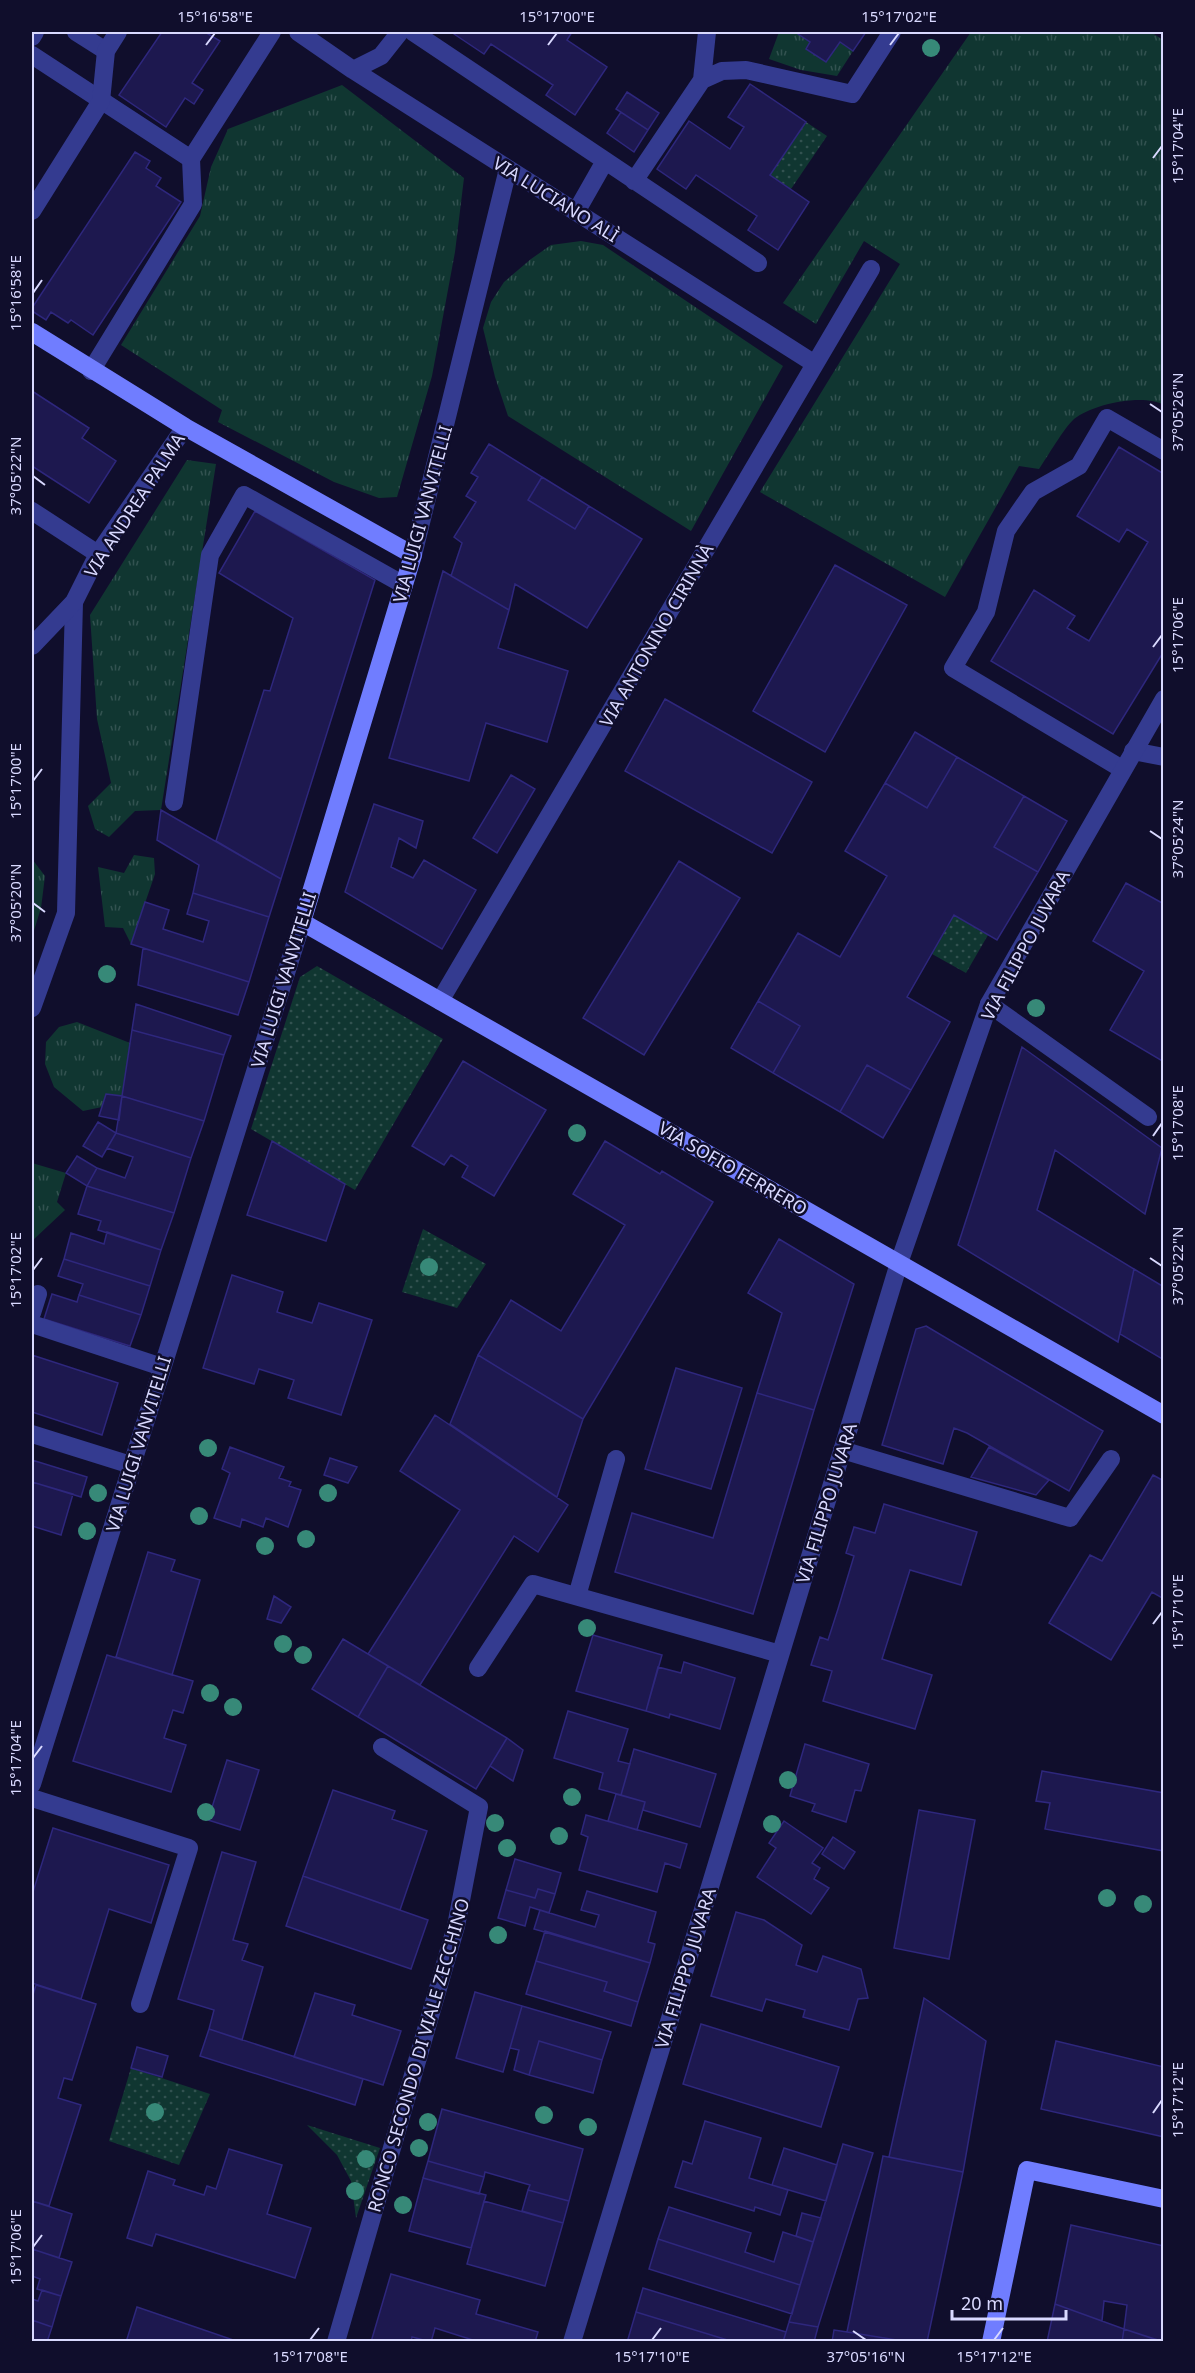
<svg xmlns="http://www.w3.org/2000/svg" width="1195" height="2373" font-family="'Noto Sans',sans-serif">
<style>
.grass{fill:url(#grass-tufts)}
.garden{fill:url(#garden-dots)}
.building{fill:#1d184f;stroke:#2e277d;stroke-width:1.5}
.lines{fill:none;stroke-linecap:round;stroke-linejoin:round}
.lane{stroke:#343b90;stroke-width:18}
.street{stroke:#343b90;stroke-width:18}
.secondary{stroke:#707dff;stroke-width:18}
.tree{fill:#378978}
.ticks{fill:none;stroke:#d9d9ff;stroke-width:2}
.labels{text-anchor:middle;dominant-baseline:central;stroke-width:5;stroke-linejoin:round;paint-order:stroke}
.street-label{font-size:18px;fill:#d9d9ff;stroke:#100e2c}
.neatline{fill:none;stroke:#d9d9ff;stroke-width:2}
.ticks-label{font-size:15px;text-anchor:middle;fill:#d9d9ff}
</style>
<defs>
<pattern id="grass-tufts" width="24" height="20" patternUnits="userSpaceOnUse" patternTransform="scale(1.5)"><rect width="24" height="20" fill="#103631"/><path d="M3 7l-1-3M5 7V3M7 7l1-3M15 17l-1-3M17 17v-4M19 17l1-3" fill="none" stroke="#325250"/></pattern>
<pattern id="garden-dots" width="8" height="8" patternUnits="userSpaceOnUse" patternTransform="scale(1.5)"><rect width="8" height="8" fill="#103631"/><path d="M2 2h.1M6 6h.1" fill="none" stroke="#325250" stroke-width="1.8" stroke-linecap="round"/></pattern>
</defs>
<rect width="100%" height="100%" fill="#100e2c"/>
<path class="grass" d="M779,32H795L810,42L806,49L826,62L840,42L853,51L837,76L801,70L769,59Z
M971,32H1151L1163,40L1164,405C1144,393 1092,404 1074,419C1064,428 1048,456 1039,469L1019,466L945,597L760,492L900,264L864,241L816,324L783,303Z
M342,85L464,178L455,252L432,376L397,497L379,498L334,482L218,422L222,410L121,345L200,216L211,167L228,129Z
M581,241L603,245L783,366L691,531L508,416L495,377L483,328L491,302L504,282L531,259L551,245Z
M187,460L216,464L161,810L135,811L109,837L95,829L88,806L111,783L97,719L90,615Z
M134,855L154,858L155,874L131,944L123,928L105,927L98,867L124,873Z
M32,859L45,876L41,908L32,937Z
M77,1022L130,1043L122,1096L106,1094L102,1107L83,1111L54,1087L45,1064L46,1042L59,1027Z
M32,1163L66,1173L57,1202L65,1210L32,1241Z"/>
<path class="garden" d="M806,122L827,136L791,189L770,175Z
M954,915L988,935L966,973L932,954Z
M317,966L443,1039L355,1190L251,1129L300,977Z
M423,1229L486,1264L457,1308L402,1292Z
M131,2068L210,2094L179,2165L109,2141Z
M307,2125L380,2148L356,2218L351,2181L337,2155Z"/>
<path class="building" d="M162,32H205L220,41L192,83L203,90L194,104L185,98L166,127L119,95Z
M456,32H572L567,40L607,67L575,115L546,95L553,85L491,44L484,54L454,34Z
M795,32H866L853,51L840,42L826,62L806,49L810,42Z
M750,84L806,122L770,175L809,202L778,250L748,230L757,216L696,175L686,189L657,169L689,121L730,149L744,127L728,117Z
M627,92L659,113L648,130L616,109Z
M621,112L648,130L634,152L607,133Z
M135,152L150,161L146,168L161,178L156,186L181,202L93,335L71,320L68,323L51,312L46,320L32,311V308Z
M32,391L89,428L82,438L116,461L89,503L32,466Z
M489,444L542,477L528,500L575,529L589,506L642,539L587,628L515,584L509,610L451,576L462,543L454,537L476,502L466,496L478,477L471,473Z
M1119,447L1164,474V651L1113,734L991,661L1034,590L1075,616L1067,628L1089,641L1148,542L1127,529L1119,542L1077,516Z
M542,477L589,506L575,529L528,500Z
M255,511L375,580L281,879L216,841L264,690L270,691L293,618L219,573Z
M835,565L907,605L825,752L753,711Z
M443,571L509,610L498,648L568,671L547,742L486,723L469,781L389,758Z
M665,699L812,782L772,853L625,771Z
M915,732L957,757L927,808L885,783Z
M957,757L1024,796L994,847L1038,872L997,940L954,915L907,997L950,1022L911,1090L867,1065L840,1112L773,1073L800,1026L758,1001L798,933L840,957L887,876L845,851L885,783L927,808Z
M511,775L535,789L497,853L473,838Z
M1024,796L1067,821L1038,872L994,847Z
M374,804L423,821L416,848L399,838L391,867L413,878L424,860L476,890L442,949L345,892Z
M161,810L281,879L269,917L193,893L199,865L157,840Z
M679,861L740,898L644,1055L583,1018Z
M1126,883L1164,904V1062L1110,1030L1144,971L1093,941Z
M193,893L269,917L249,982L131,944L145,902L169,910L163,929L203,942L209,921L187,914Z
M143,948L249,982L238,1015L138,985Z
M758,1001L800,1026L773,1073L731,1048Z
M136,1004L231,1036L224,1055L132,1030Z
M132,1030L224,1055L204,1121L122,1096Z
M1022,1047L1162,1148L1145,1214L1055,1150L1037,1210L1134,1269L1118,1342L958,1245Z
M463,1061L546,1110L494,1196L462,1177L468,1166L451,1155L444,1165L412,1146Z
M867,1065L911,1090L883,1138L840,1112Z
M106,1094L122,1096L119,1120L99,1116Z
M122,1096L204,1121L191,1158L116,1133Z
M98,1122L116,1133L102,1157L83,1146Z
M116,1133L191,1158L174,1213L87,1186L97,1168L125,1178L133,1157L107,1148Z
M272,1141L345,1184L326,1241L247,1215Z
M605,1141L660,1174L662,1171L713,1202L583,1419L478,1355L511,1300L561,1331L625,1225L573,1194Z
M77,1156L97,1168L87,1186L66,1173Z
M87,1186L174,1213L161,1250L98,1230L101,1221L78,1214Z
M107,1232L161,1250L150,1286L64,1259L71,1233L104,1244Z
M779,1239L854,1284L814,1410L757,1393L782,1313L748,1293Z
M64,1259L150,1286L141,1315L79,1295L83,1284L58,1276Z
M1134,1269L1164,1287V1360L1120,1334Z
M232,1275L283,1292L277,1312L312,1323L319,1303L372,1320L341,1415L288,1398L294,1380L259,1369L254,1384L203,1368Z
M52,1294L77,1302L79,1295L141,1315L130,1346L44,1319Z
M926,1326L1103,1431L1069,1491L967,1433L954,1428L943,1464L882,1445L916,1329Z
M32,1355L118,1383L102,1435L32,1412Z
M478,1355L583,1419L557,1497L450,1424Z
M676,1368L742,1388L711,1489L645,1469Z
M757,1393L814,1410L753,1614L615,1572L632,1513L713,1538Z
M435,1415L568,1505L538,1552L514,1536L420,1685L368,1654L460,1510L400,1471Z
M230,1447L284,1467L279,1478L291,1482L289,1486L301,1490L288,1527L266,1518L263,1527L242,1519L240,1527L214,1518L230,1473L222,1469Z
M989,1447L1049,1480L1036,1495L971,1477Z
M330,1458L357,1467L348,1483L324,1475Z
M32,1460L87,1477L81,1497L32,1482Z
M1153,1475L1164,1481V1599L1152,1592L1111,1660L1049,1623L1090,1555L1102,1561Z
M32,1482L73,1494L61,1535L32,1526Z
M884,1504L977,1532L961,1585L910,1570L882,1659L932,1675L915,1729L823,1701L832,1671L811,1665L820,1637L828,1640L838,1609L854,1556L846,1553L854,1527L875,1533Z
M148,1552L175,1560L171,1571L200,1580L172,1675L116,1657Z
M274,1596L291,1607L281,1623L267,1619Z
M593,1635L662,1655L646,1711L576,1691Z
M343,1639L388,1666L358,1717L312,1689Z
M107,1655L193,1681L183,1713L173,1710L164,1738L186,1745L171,1792L73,1761Z
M684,1662L735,1678L720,1729L670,1714L669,1718L646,1711L658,1667L681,1673Z
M388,1666L507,1738L476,1789L358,1717Z
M568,1711L628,1729L618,1761L630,1764L621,1795L599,1789L603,1773L554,1758Z
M507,1738L523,1750L513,1781L490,1766Z
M805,1744L869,1764L861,1791L855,1790L846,1822L812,1811L815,1804L790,1796Z
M634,1749L716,1774L700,1827L643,1810L645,1802L621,1795Z
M227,1760L259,1770L240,1830L208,1820Z
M1042,1771L1164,1793V1851L1045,1829L1050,1803L1036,1801Z
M333,1790L395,1811L392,1819L427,1831L400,1910L303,1876Z
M616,1794L645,1802L637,1830L608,1821Z
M919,1810L975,1820L949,1959L894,1948Z
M586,1815L687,1844L680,1868L665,1863L657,1892L579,1870L588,1837L581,1834Z
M784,1821L823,1848L812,1863L820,1868L814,1879L829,1888L811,1914L757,1877L776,1848L769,1843Z
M53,1828L169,1865L151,1923L109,1909L81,1999L32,1983V1895Z
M833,1837L855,1852L844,1869L822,1854Z
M222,1852L256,1862L233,1940L248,1944L242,1960L263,1967L242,2040L209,2029L214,2010L178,1999Z
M515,1859L561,1873L555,1894L538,1889L535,1898L506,1890Z
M303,1876L428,1920L411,1969L286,1926Z
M538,1889L555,1894L549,1913L530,1907L525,1926L498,1918L506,1890L535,1898Z
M587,1891L656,1912L648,1942L655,1944L650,1963L534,1929L540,1910L595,1927L599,1915L581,1910Z
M736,1912L764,1920L802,1945L796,1965L817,1972L823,1956L861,1969L868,1998L858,1999L849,2030L803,2017L805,2010L766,1999L762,2011L711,1996Z
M545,1931L650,1963L638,2002L604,1991L607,1982L536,1961Z
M536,1961L607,1982L604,1991L638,2002L631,2026L526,1994Z
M36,1985L96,2004L72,2080L64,2078L58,2098L81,2105L49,2206L32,2201V1998Z
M475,1992L522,2006L503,2072L456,2058Z
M315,1993L355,2005L352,2015L401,2031L383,2085L294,2057Z
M924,1998L986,2041L963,2172L889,2157Z
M522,2006L611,2032L602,2060L539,2041L529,2075L514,2070L519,2050L510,2048Z
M701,2024L839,2067L821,2127L683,2084Z
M209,2029L363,2079L355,2105L200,2056Z
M539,2041L602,2060L593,2093L529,2075Z
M1056,2041L1164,2067V2137L1041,2109Z
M137,2047L168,2056L162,2077L131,2068Z
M442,2109L583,2149L569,2201L528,2190L530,2185L485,2172L484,2177L428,2161Z
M705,2121L761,2138L749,2178L788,2190L780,2215L755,2207L754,2211L675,2187L683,2161L692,2164Z
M843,2144L873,2153L818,2327L789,2322Z
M784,2148L837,2165L826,2201L772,2185Z
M229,2149L282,2165L267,2214L311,2228L295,2278L156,2234L152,2246L127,2238L148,2171L175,2180L173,2185L204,2195L207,2186L216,2189Z
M883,2156L963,2172L927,2342H909L847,2332Z
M428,2161L484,2177L479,2194L423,2178Z
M423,2178L486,2195L471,2248L409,2231Z
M528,2190L569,2201L563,2223L522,2211Z
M32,2201L72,2214L59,2258L32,2249Z
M484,2201L563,2223L545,2286L467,2264Z
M669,2207L751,2233L745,2252L774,2262L783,2232L813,2242L800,2285L658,2239Z
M802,2213L821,2218L813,2242L796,2236Z
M1071,2225L1164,2246V2342L1124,2329L1127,2305L1104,2301L1102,2321L1055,2304Z
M658,2239L800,2285L792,2314L649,2269Z
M32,2249L72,2262L61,2296L37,2289L40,2279L32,2276Z
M391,2274L480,2300L476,2314L538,2332L535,2342H479L435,2328L431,2342L412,2337L411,2342H371Z
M643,2288L786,2332L783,2342H734L636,2312Z
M42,2290L61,2296L52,2327L32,2320V2299L38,2301Z
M1055,2304L1124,2329L1122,2342H1047Z
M137,2307L239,2342H134L127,2339Z
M636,2312L734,2342H635L628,2339Z
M32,2320L52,2327L47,2342H32Z
M789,2322L818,2327L814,2342H783Z
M1124,2329L1163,2342H1122Z
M834,2330L847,2332L909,2342H832Z"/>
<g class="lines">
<path class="lane" d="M76,32L106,51
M413,32L758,263
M32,37L35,32
M32,55L191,159
M702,80L707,32
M634,181L702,80L722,71L746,70L852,94L892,32
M576,212L605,161
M91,371L193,204L191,159L272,32
M1133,751L1164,757
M1122,769L953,668L986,612L1006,531L1033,492L1079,466L1107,418L1164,451
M174,802L210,555L244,495L404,585
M989,1004L1148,1117
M32,1008L66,913L74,602
M32,1313L38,1294
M32,1324L162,1367
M32,1434L131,1465
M842,1450L1070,1518L1111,1459
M32,1798L189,1848L140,2004"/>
<path class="street" d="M298,32L353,70L815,364
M353,70L381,56L400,32
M32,211L101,101L106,51L118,32
M32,511L98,554
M413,555L508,169
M32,646L74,602L98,554L185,427
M440,1001L871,269
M577,1596L616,1459
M478,1668L533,1584L780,1654
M32,1784L302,922
M336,2342L456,1926L479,1807L382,1747
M572,2342L899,1263L989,1004L1164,699"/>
<path class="secondary" d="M32,332L185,427L413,555L302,922L1164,1415
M991,2342L1027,2170L1164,2199"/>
</g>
<g class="tree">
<circle cx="931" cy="48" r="9"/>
<circle cx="107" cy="974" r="9"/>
<circle cx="1036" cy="1008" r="9"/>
<circle cx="577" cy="1133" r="9"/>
<circle cx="429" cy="1267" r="9"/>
<circle cx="208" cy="1448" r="9"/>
<circle cx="98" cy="1493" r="9"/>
<circle cx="328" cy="1493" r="9"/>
<circle cx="199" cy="1516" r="9"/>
<circle cx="87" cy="1531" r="9"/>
<circle cx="306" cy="1539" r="9"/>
<circle cx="265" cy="1546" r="9"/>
<circle cx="587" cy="1628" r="9"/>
<circle cx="283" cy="1644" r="9"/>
<circle cx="303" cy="1655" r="9"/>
<circle cx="210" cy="1693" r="9"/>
<circle cx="233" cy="1707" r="9"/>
<circle cx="788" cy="1780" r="9"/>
<circle cx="572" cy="1797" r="9"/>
<circle cx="206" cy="1812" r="9"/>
<circle cx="495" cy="1823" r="9"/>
<circle cx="772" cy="1824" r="9"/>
<circle cx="559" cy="1836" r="9"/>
<circle cx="507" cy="1848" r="9"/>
<circle cx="1107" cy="1898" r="9"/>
<circle cx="1143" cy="1904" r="9"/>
<circle cx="498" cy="1935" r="9"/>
<circle cx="155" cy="2112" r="9"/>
<circle cx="544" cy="2115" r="9"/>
<circle cx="428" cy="2122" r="9"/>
<circle cx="588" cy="2127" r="9"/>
<circle cx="419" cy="2148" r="9"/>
<circle cx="366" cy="2159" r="9"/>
<circle cx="355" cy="2191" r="9"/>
<circle cx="403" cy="2205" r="9"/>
</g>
<path class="ticks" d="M206,45L215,33M548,45L557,33M890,45L899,33M1153,158L1162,146M33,293L42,280M1150,404L1162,412M33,476L45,485M1153,647L1162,635M33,781L42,769M1150,831L1162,839M33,903L45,912M1153,1136L1162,1123M1150,1258L1162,1266M33,1270L42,1258M1153,1624L1162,1612M33,1758L42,1746M1153,2113L1162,2100M33,2247L42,2235M853,2331L866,2340M310,2340L319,2328M652,2340L661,2328M994,2340L1003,2328"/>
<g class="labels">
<g class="street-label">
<text transform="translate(556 199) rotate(32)">VIA LUCIANO ALÌ</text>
<text transform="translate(134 505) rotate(-57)">VIA ANDREA PALMA</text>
<text transform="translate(422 514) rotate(-75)">VIA LUIGI VANVITELLI</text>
<text transform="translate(656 635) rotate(-60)">VIA ANTONINO CIRINNÀ</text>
<text transform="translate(1025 945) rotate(-62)">VIA FILIPPO JUVARA</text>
<text transform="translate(283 980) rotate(-73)">VIA LUIGI VANVITELLI</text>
<text transform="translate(733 1168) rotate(30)">VIA SOFIO FERRERO</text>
<text transform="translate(138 1444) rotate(-73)">VIA LUIGI VANVITELLI</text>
<text transform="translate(826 1503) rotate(-73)">VIA FILIPPO JUVARA</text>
<text transform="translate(685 1968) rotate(-73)">VIA FILIPPO JUVARA</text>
<text transform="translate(418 2055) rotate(-74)">RONCO SECONDO DI VIALE ZECCHINO</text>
</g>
</g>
<rect width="1195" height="2373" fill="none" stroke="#100e2c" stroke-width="66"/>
<path d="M952 2310v9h114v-9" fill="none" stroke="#d9d9ff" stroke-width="3"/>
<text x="961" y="2310" font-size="18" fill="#d9d9ff" stroke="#100e2c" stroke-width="4.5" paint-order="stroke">20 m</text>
<rect x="33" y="33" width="1129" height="2307" class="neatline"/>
<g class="ticks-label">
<text x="215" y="22">15°16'58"E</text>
<text x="557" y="22">15°17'00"E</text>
<text x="899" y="22">15°17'02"E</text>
<text transform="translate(1178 146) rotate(-90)" y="5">15°17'04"E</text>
<text transform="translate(16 293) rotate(-90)" y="5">15°16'58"E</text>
<text transform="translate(1178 412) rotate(-90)" y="5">37°05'26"N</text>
<text transform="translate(16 476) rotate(-90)" y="5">37°05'22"N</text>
<text transform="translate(1178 635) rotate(-90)" y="5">15°17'06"E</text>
<text transform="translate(16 781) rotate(-90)" y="5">15°17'00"E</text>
<text transform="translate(1178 839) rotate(-90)" y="5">37°05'24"N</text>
<text transform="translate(16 903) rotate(-90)" y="5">37°05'20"N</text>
<text transform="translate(1178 1123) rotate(-90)" y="5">15°17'08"E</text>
<text transform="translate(1178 1266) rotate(-90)" y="5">37°05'22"N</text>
<text transform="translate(16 1270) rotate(-90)" y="5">15°17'02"E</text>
<text transform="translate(1178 1612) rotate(-90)" y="5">15°17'10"E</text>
<text transform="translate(16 1758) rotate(-90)" y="5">15°17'04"E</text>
<text transform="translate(1178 2100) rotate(-90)" y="5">15°17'12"E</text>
<text transform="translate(16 2247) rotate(-90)" y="5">15°17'06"E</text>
<text x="310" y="2362">15°17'08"E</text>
<text x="652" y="2362">15°17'10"E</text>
<text x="866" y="2362">37°05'16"N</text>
<text x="994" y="2362">15°17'12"E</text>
</g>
</svg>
